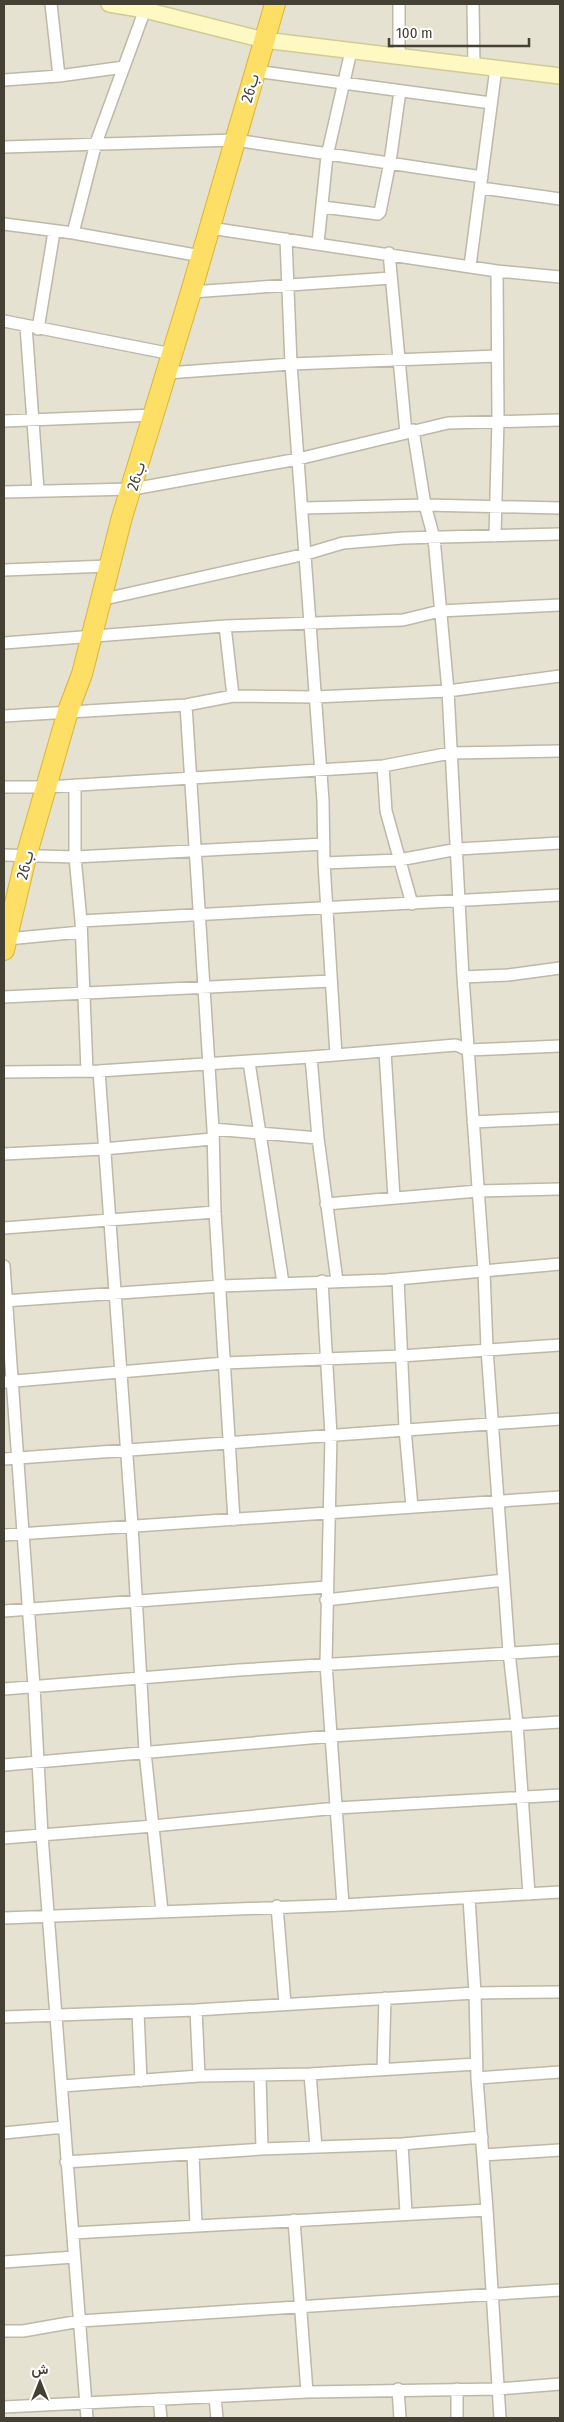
<svg xmlns="http://www.w3.org/2000/svg" width="564" height="2422" font-family="'Fira Sans Condensed',Vazirmatn,sans-serif">
<style>
.residential{fill:#e6e2d2}
.lines{fill:none;stroke-linecap:round;stroke-linejoin:round}
.street-casing{stroke:#bdb8a7;stroke-width:14}
.secondary-casing{stroke:#d2ca94;stroke-width:18}
.highway-casing{stroke:#dbb534;stroke-width:22}
.street{stroke:#fff;stroke-width:11}
.secondary{stroke:#fef8c2;stroke-width:15}
.highway{stroke:#fcdf64;stroke-width:20}
.labels{text-anchor:middle;dominant-baseline:central;stroke-width:4.5;stroke-linejoin:round;paint-order:stroke}
.street-label{font-size:16px;fill:#444034;stroke:#fff}
</style>
<rect width="100%" height="100%" fill="#f2f0e4"/>
<path class="residential" d="M4,4H560V2418H4Z"/>
<g class="lines">
<g class="street-casing">
<path id="street" d="M51,4L59,76
M473,4L474,65
M399,56V4
M255,71L491,103
M4,80L59,76L124,67
M4,147L235,140L482,177
M482,188L560,199
M323,207L378,214L380,212L390,162L400,91
M4,224L73,233L201,256
M210,228L497,271L560,277
M73,233L96,143L147,4
M286,239L291,364L323,801L324,863L336,1055
M318,243L327,156L351,51
M389,253L406,433
M470,266L496,68
M191,292L391,278
M4,321L172,354
M26,326L38,490
M38,329L54,232
M167,373L291,364L497,356
M4,421L154,415
M413,430L425,505L434,538L448,691L463,977L484,1271L487,1349L509,1652L517,1724L529,1894
M4,492L133,489L298,459L448,423L560,420
M303,508L425,505L560,508
M495,536L498,420L497,271
M4,570L109,566
M100,600L306,554L343,543L403,538L560,534
M225,626L233,696
M4,643L225,626L403,620L440,611L560,605
M186,705L213,1129L215,1212L234,1520
M4,716L186,705L233,696L315,697L448,691L560,676
M383,766L386,811L412,904
M75,785V857L81,921L87,1071
M4,787H47L383,766L450,753L560,751
M4,855L75,857L324,844
M324,863L399,860L458,849L560,843
M81,921L560,895
M7,939L81,932
M463,977L508,975L560,968
M4,997L331,981
M385,1051L394,1198
M311,1057L318,1138L337,1281
M249,1062L283,1283
M99,1071L132,1525L145,1752L162,1911
M4,1072L99,1071L311,1057L456,1045L468,1050L560,1046
M473,1122L560,1118
M213,1129L318,1138
M4,1154L104,1149L212,1139
M326,1204L478,1191L560,1189
M4,1228L215,1212
M4,1266L34,1687L42,1835L87,2418
M398,1279L405,1429L412,1507
M322,1281L331,1435L326,1664L343,1905
M4,1301L221,1286L386,1280L560,1264
M4,1382L224,1363L401,1356L560,1345
M4,1459L560,1419
M4,1535L560,1497
M326,1600L504,1580
M4,1611L327,1587
M4,1689L239,1670L560,1650
M4,1765L332,1736L560,1722
M4,1838L153,1826L337,1808L560,1795
M469,1898L475,1993L477,2078L487,2210L500,2418
M277,1906L285,2004
M4,1918L343,1905L560,1892
M196,2010L199,2076
M138,2012L141,2081
M4,2017L196,2010L475,1993L560,1992
M383,2069L385,1998
M310,2074L316,2147
M260,2075L262,2149
M477,2078L560,2072
M62,2086L199,2076L310,2074L477,2064
M4,2133L64,2127
M402,2144L406,2213
M193,2155L196,2225
M483,2155L560,2150
M66,2162L262,2149L402,2144L482,2137
M294,2220L307,2392
M73,2233L487,2210
M4,2262L74,2257
M4,2331H23L80,2321L560,2290
M398,2389L400,2418
M457,2389V2418
M215,2397L217,2418
M159,2399L161,2418
M4,2407L307,2392L498,2389L560,2384"/>
</g>
<g class="secondary-casing">
<path id="secondary" d="M109,4L145,10L264,40L560,76"/>
</g>
<g class="highway-casing">
<path id="highway" d="M4,950L26,857L68,711L82,674L122,517L191,292L275,4"/>
</g>
<use href="#street" class="street"/>
<use href="#secondary" class="secondary"/>
<use href="#highway" class="highway"/>
</g>
<g class="labels">
<g class="street-label">
<text transform="translate(250 88) rotate(-74)">26ب</text>
<text transform="translate(136 476) rotate(-73)">26ب</text>
<text transform="translate(25 865) rotate(-76)">26ب</text>
</g>
</g>
<rect width="564" height="2422" fill="none" stroke="#444034" stroke-width="10"/>
<g transform="translate(40 2382)" stroke="#ffffff" stroke-width="4" paint-order="stroke">
<path d="M0-4L9 19L0 12L-9 19Z" fill="#444034"/>
<text y="-8" font-size="14" font-weight="bold" text-anchor="middle" fill="#444034">ش</text>
</g>
<path d="M389 38v8h140v-8" fill="none" stroke="#444034" stroke-width="2.5"/>
<text x="396" y="38" font-size="15" fill="#444034" stroke="#ffffff" stroke-width="4" paint-order="stroke">100 m</text>
</svg>
